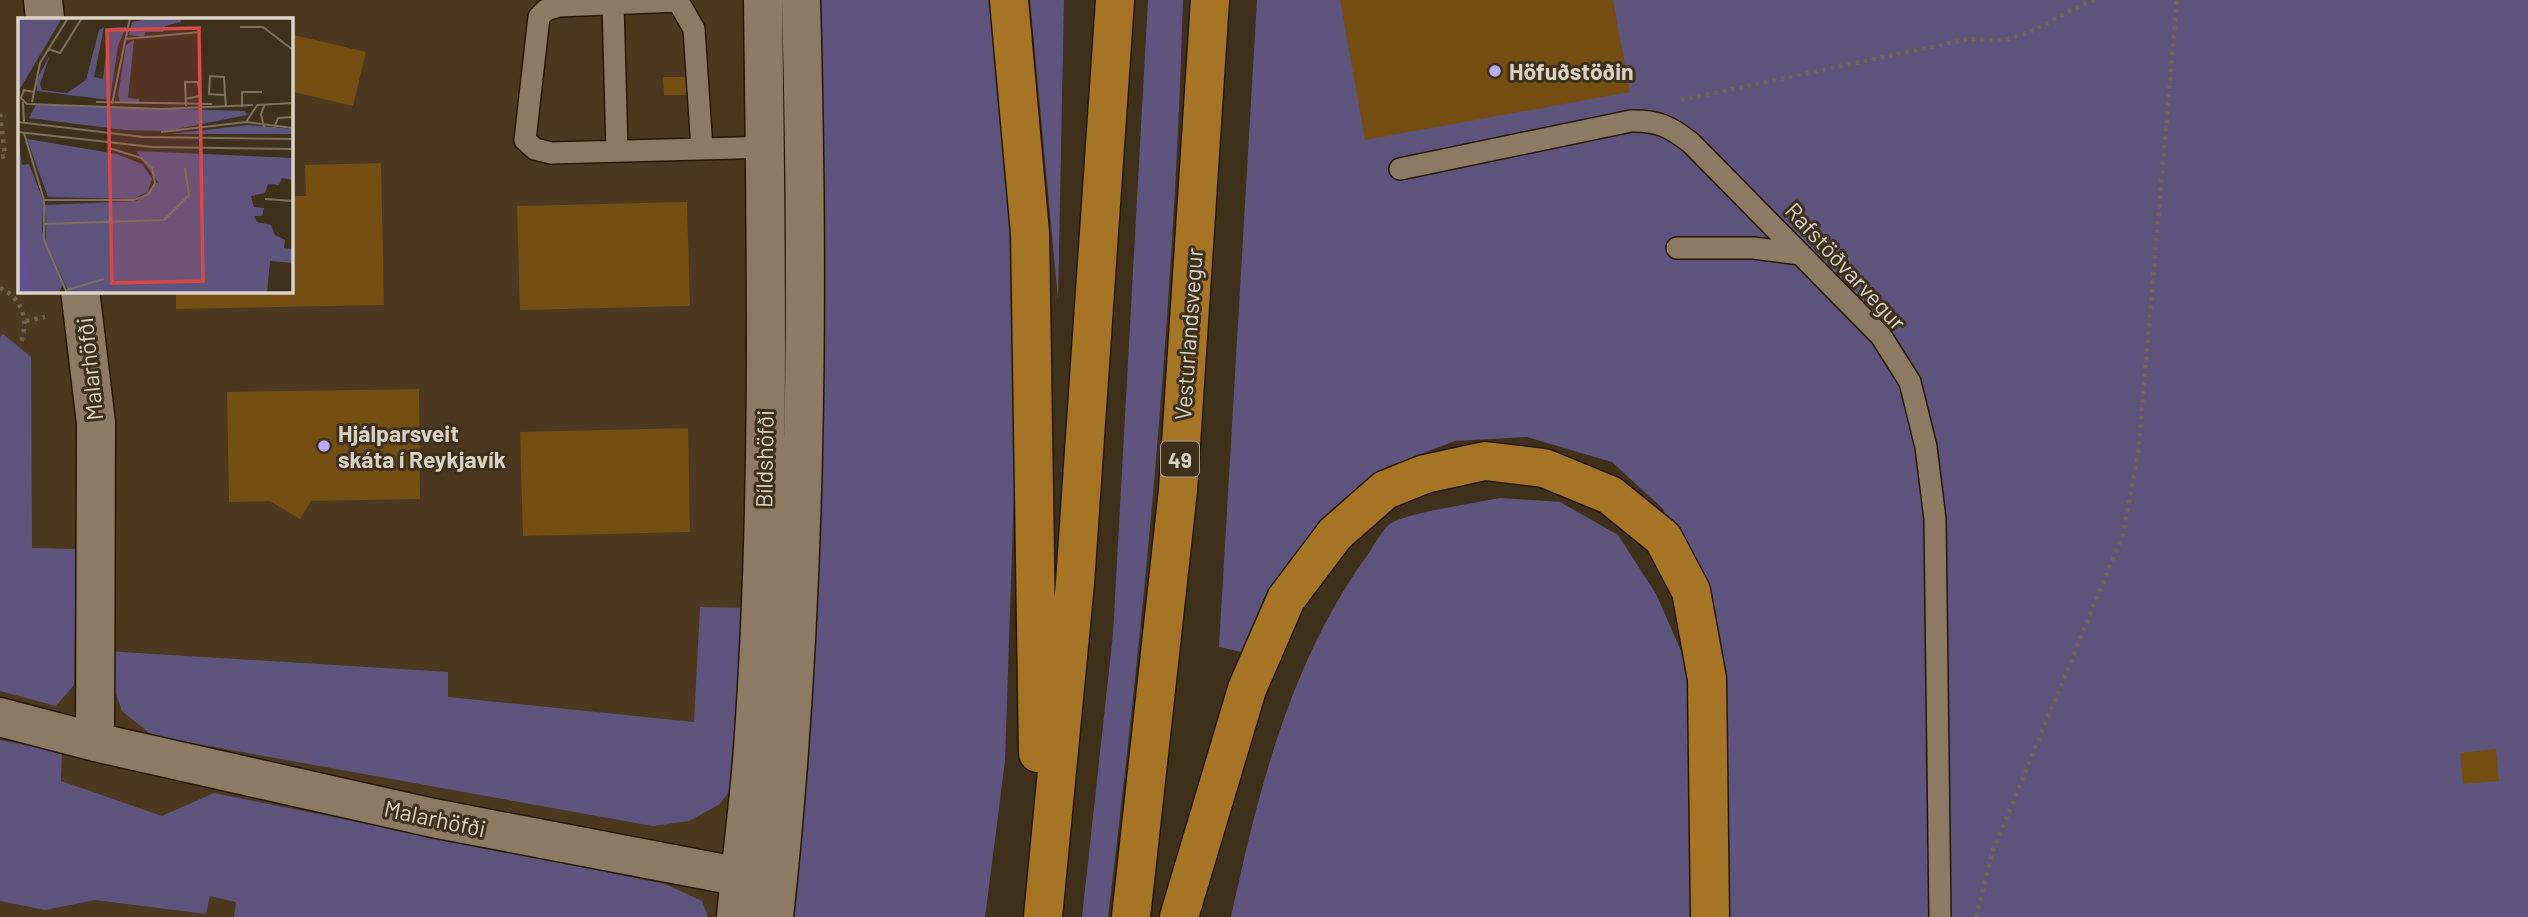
<svg xmlns="http://www.w3.org/2000/svg" width="2528" height="917" font-family="Barlow,sans-serif">
<style>
.built{fill:#4c381e;fill-rule:evenodd}
.green{fill:#5e557f}
.building{fill:#744e13}
.lines{fill:none;stroke-linecap:round;stroke-linejoin:round}
.service-casing{stroke:#251704;stroke-width:24}
.minor-casing{stroke:#251704;stroke-width:41}
.tertiary-casing{stroke:#251704;stroke-width:41}
.trunk-casing{stroke:#251704;stroke-width:41}
.path{stroke:#726554;stroke-width:4.5;stroke-dasharray:3.5 5;stroke-linecap:butt}
.service{stroke:#8c7a64;stroke-width:21}
.minor{stroke:#8c7a64;stroke-width:38}
.tertiary{stroke:#8c7a64;stroke-width:38}
.trunk{stroke:#a67425;stroke-width:38}
.poi-dot{fill:#bbaaf6;stroke:#3f301c;stroke-width:2.5}
.labels{text-anchor:middle;dominant-baseline:central;stroke-width:6;stroke-linejoin:round;paint-order:stroke}
.shield{fill:#3f301c;stroke:#ada294;stroke-width:2}
.shield-label{font-size:21px;font-weight:bold;fill:#dcd3c7}
.poi-label{font-size:23px;font-weight:bold;fill:#dcd3c7;stroke:#3f301c;text-anchor:start}
.street-label{font-size:23px;fill:#dcd3c7;stroke:#3f301c}
.inset-road{fill:none;stroke:#7e7160;stroke-width:2}
.view{fill:#d74a48;fill-opacity:0.15;stroke:#d74a48;stroke-width:3.5}
.inset-edge{fill:none;stroke:#dcd3c7;stroke-width:3.5}
</style>
<rect width="100%" height="100%" fill="#3f301c"/>
<path class="built" d="M0,0H781L754,917H0ZM19,19H290V290H19Z"/>
<path class="green" d="M819,0H994L1012,117L1019,341L1005,761L985,917H790Z
M1030,0H1064L1058,300Z
M1148,0H1183C1174,306 1145,613 1108,917H1082L1113,634Z
M1257,0H2528V917H1727L1700,568L1662,508L1612,462L1527,437L1455,441L1386,467L1318,522L1246,653L1219,647Z
M3,334L31,357L32,548L76,549L74,685L56,706L0,691V338Z
M1500,498L1560,502L1618,535L1656,594L1693,678L1690,917H1231C1258,792 1290,663 1366,557C1373,548 1382,529 1391,523C1411,512 1475,503 1500,498Z
M700,607L748,608L737,780L720,804L689,821L653,826L153,736L122,711L104,659L105,651L448,672V697L694,722Z
M0,740L62,752L61,781L162,816L214,793L665,884L702,901L708,917H234L236,902L210,896L206,914L95,900L45,910L0,901Z"/>
<path class="building" d="M1340,0H1613L1630,92L1365,140Z
M290,34L366,52L353,106L290,91Z
M663,77H692V95H664Z
M381,163L384,305L176,309V290H290V196H306L305,165Z
M687,202L690,306L520,310L517,206Z
M419,389L420,499L311,501L300,519L270,501L229,502L227,392Z
M688,428L690,532L523,536L520,432Z
M2496,749L2499,781L2463,784L2460,753Z"/>
<g class="lines">
<g class="service-casing">
<path id="service" d="M613,4L617,151
M702,149L694,29L678,1L559,6L546,10L539,17L525,140L535,149L551,153L772,147
M1400,169L1631,121C1657,120 1671,127 1691,143L1881,336L1910,382L1926,447L1935,519L1940,917
M1677,248H1753L1800,254"/>
</g>
<g class="minor-casing">
<path id="minor" d="M43,0L45,19
M80,290L96,423L95,742
M0,717L95,742L433,818L772,883"/>
</g>
<g class="tertiary-casing">
<path id="tertiary" d="M736,917C741,861 749,804 753,748C771,499 766,249 763,0
M774,917C807,613 809,305 801,0"/>
</g>
<g class="trunk-casing">
<path id="trunk" d="M1009,0L1030,233L1038,753
M1043,917L1075,583L1115,0
M1131,917L1178,490L1210,0
M1179,917L1247,689L1286,599L1335,534L1385,490L1425,474L1485,461L1544,468L1610,495L1663,538L1691,591L1707,679L1710,917"/>
</g>
<path class="path" d="M1681,100L1969,39C1981,39 1996,42 2008,39C2039,32 2065,10 2095,0
M0,114L5,156L0,157
M0,288C24,299 29,322 20,345
M26,321L45,317
M1976,917L1992,853L2123,534L2138,454L2177,0"/>
<use href="#service" class="service"/>
<use href="#minor" class="minor"/>
<use href="#tertiary" class="tertiary"/>
<use href="#trunk" class="trunk"/>
</g>
<g class="poi-dot">
<circle cx="1495" cy="71" r="7"/>
<circle cx="324" cy="446" r="7"/>
</g>
<g class="labels">
<rect class="shield" x="1161" y="441.5" width="38" height="35" rx="5"/>
<g class="shield-label">
<text x="1180" y="459">49</text>
</g>
<g class="poi-label">
<text x="1509" y="71">Höfuðstöðin</text>
<text x="338" y="433">Hjálparsveit<tspan x="338" dy="26">skáta í Reykjavík</tspan></text>
</g>
<g class="street-label">
<text transform="translate(1846 266) rotate(47)">Rafstöðvarvegur</text>
<text transform="translate(1188 334) rotate(-86)">Vesturlandsvegur</text>
<text transform="translate(89 369) rotate(-96)">Malarhöfði</text>
<text transform="translate(764 459) rotate(-89)">Bíldshöfði</text>
<text transform="translate(435 818) rotate(12)">Malarhöfði</text>
</g>
</g>
<g transform="translate(18 18)">
<rect width="275" height="275" fill="#3f301c"/>
<path d="M0,0H44L0,74ZM135,0H162L163,4L147,8L145,14H127L126,19L111,17L114,4ZM86,9L76,59L85,61L91,10L108,9L100,28L92,82L19,73V61L32,37L22,66L24,72L49,75L68,62L81,12ZM116,22L110,80L121,81V86L102,84L100,77L108,27ZM18,87L227,93L229,97L149,113L107,112L11,100ZM230,107L275,111V116H153ZM0,119L4,147L11,146L25,182L24,213L45,265L41,275H0ZM9,121L99,136L124,146L134,161L130,173L116,181L30,179ZM118,133L275,140V162L264,160L261,167L250,166L247,175L233,178L236,189L246,190L244,198H236L239,204L253,207L257,217L267,222L266,230L275,231V245L252,243L249,275H51L28,224L27,187L119,183L140,164Z" fill="#5e557f"/>
<path d="M0,196L6,222L15,275H3L1,270Z" fill="#625095"/>
<path class="inset-road" d="M222,9H245L275,32M107,21L183,14M30,31L42,35L64,0M16,74L22,45L50,0M207,77L191,76L192,58L206,59L207,77L208,89M167,81L182,78L180,64H167V65L168,88M5,84L6,105M14,84L16,74L6,72L3,80L9,86L144,91L235,87M78,84L194,86M94,86L112,0M239,87L275,85M224,89V74H244M0,104L125,119L275,121M228,104L275,110M246,109L243,96L247,86M256,110L260,100L275,99M0,114L134,129L275,131M143,114L228,104L240,86M6,115L26,182V222L49,275M247,181L275,183M26,182H116L130,177L137,165L134,150L123,140L91,130M25,206L146,202L171,177L167,150M49,272L86,261"/>
<path class="view" d="M181,10L185,263L94,265L89,12Z"/>
<rect width="275" height="275" class="inset-edge"/>
</g>
</svg>
